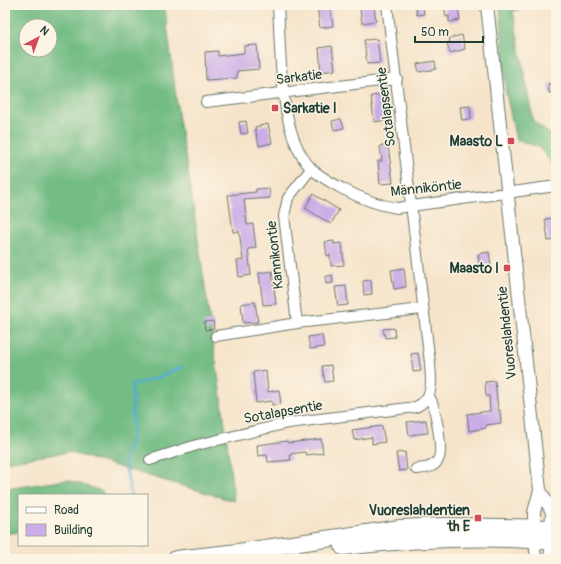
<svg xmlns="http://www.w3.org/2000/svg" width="561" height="564" font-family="Pangolin,sans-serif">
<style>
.forest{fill:#73bc84;stroke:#497c5c;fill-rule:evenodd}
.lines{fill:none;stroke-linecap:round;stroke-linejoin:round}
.stream{stroke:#55add2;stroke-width:2.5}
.building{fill:#caace8}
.minor-casing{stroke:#6a7768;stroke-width:12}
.tertiary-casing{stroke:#6a7768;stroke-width:14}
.trunk-casing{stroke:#6a7768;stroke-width:18}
.minor{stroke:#fff;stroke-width:10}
.tertiary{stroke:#fff;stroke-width:12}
.trunk{stroke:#fff;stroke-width:16}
.poi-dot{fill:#d1495b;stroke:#fcf5e5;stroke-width:1.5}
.labels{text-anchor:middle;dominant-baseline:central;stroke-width:3;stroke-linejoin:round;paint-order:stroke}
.street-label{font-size:14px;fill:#1f3d34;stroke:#fcf5e5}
.poi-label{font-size:14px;font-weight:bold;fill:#1f3d34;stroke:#fcf5e5;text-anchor:end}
</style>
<rect width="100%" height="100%" fill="#fcf5e5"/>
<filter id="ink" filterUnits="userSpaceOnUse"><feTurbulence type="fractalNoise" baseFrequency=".025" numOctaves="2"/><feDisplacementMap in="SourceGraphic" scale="8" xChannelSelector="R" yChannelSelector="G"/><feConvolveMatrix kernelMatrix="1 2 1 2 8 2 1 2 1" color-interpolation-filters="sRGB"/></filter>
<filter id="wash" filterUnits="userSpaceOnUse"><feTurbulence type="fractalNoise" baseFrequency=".012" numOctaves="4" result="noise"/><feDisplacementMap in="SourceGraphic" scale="16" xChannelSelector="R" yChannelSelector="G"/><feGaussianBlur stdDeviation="0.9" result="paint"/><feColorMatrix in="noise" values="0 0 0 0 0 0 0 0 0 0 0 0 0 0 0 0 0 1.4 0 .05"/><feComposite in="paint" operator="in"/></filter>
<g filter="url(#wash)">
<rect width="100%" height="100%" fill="#f6e4ca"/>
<path class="forest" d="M5,5H163L165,8L179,121L189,178L224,417L234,501L68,452L5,462ZM26,26H50V50H26Z
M500,5H543L513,11L533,121L556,139V165H553L539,147L516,140L506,93Z
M67,480L102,491L104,495H19V532L5,534V489Z"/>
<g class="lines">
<path class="stream" d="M131,495L124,459L133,436L132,385L159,377L181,367
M142,545L143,548"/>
</g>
<g id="blocks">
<path class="building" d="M317,5H330L333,26L320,28Z
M362,5H372V7H374L376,21L362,23L360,8H362Z
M444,5H454V7H458L460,20L449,22V16L446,17Z
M423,6L424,14L417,15L416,7Z
M462,35L465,49L450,53L447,43L450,42L449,38Z
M377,39L380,63L367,64L364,40Z
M257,45L259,69L237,71V78L206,80L205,52L218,51V56L244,53V46Z
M332,46L335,70L321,72L319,48Z
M435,61L436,69L419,72L417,64Z
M556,83V92L549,93L548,84Z
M385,94L386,101H384L386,120L374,122L371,96Z
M470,106L471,119L462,120L460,107Z
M341,119L344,128L334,130L332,121Z
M246,121L248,133L241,134L239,122Z
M268,124L272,143L259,146L255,127Z
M388,145L393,183L380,184L378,161H382L380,146Z
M269,188L270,198L244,200L247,225L253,224L256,248L248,249L251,275L239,277L237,261L243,260L239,231L233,232L228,195L256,192V189Z
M313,194L339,210L331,224L305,208Z
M556,218V240L548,241L545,219Z
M334,241V244L342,243L344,265L331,266L330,255L327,256L325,242Z
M489,252L491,266L480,267L478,254Z
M404,268L406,287L394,289L391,270Z
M272,271L276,304L263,305L259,273Z
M332,275L333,283L326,284L325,277Z
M371,280L372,294L364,295L363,281Z
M346,286L348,305L338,306L335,287Z
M255,302L258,322L243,323L241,304Z
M213,321L214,329L205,330L204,322Z
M394,328L395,337L385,338L383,329Z
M322,335L324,347L310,349L308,337Z
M418,353L421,371L413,372L411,354Z
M331,365L333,381L325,382L322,366Z
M266,370L268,392L279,390L281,404L272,405V401L256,403L253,372Z
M495,381L498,410H500L501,423L486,425V428L469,431L467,414L490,411L489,396H486L485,382Z
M426,420L428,433L409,435L407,422Z
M382,426L385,442L372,444V437L354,440L352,430Z
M321,439L323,453L306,455L305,452L290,454L291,460L268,462L267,455L258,456L257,445L287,441L288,443Z
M405,452L407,470L399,471L396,453Z"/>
</g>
</g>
<g filter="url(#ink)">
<use href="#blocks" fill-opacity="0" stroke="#6a7768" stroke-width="1"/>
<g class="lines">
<g class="minor-casing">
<path id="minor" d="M278,5C281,50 278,133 310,167C318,176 332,183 343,189C360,198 377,205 397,208L556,186
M206,102L397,79
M297,323L284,216L288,198L311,169
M216,336L297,323L422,309
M150,460L197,445L288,423L416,407C435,398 431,381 430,363L387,5
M416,469C424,468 434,468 438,460C444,450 435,406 429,396
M534,540L536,559
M549,559L551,541"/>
</g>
<g class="tertiary-casing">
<path id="tertiary" d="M487,5L540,490L552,512L551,536
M534,536V512L540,490"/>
</g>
<g class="trunk-casing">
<path id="trunk" d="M343,547C414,539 485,535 556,542
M176,559L238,552L400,528L443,526L556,528"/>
</g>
<use href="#minor" class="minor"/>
<use href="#tertiary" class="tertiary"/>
<use href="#trunk" class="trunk"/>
</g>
</g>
<g class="poi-dot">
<rect x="271" y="104" width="8" height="8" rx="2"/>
<rect x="507" y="137" width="8" height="8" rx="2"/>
<rect x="503" y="264" width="8" height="8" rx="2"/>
<rect x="474" y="514" width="8" height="8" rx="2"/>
</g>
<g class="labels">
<g class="street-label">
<text transform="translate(299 77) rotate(-7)">Sarkatie</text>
<text transform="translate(386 107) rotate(-97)">Sotalapsentie</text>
<text transform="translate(426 188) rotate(-6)">Männiköntie</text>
<text transform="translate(275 255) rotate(-96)">Kannikontie</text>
<text transform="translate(507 333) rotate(-96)">Vuoreslahdentie</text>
<text transform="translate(283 412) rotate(-10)">Sotalapsentie</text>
</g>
<g class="poi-label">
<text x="283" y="108" text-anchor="start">Sarkatie I</text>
<text x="503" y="141">Maasto L</text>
<text x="499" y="268">Maasto I</text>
<text x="470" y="510">Vuoreslahdentien<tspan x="470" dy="16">th E</tspan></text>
</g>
</g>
<rect width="561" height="564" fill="none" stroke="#fcf5e5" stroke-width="20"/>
<rect x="18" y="494" width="130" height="52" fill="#fcf5e5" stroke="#a4ab9e"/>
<rect x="26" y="507" width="20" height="6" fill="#ffffff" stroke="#a4ab9e"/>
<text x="54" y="514" font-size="12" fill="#1f3d34">Road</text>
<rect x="26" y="524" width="20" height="12" fill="#caace8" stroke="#a4ab9e"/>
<text x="54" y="534" font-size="12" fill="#1f3d34">Building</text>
<g transform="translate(38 38) rotate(41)"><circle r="19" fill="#fcf5e5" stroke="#a4ab9e"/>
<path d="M0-3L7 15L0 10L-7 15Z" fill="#d1495b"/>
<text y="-6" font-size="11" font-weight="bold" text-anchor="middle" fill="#1f3d34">N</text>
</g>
<path d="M415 36v6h68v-6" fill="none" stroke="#1f3d34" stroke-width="2"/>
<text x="421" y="36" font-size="12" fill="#1f3d34" stroke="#fcf5e5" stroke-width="3" paint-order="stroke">50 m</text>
</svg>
